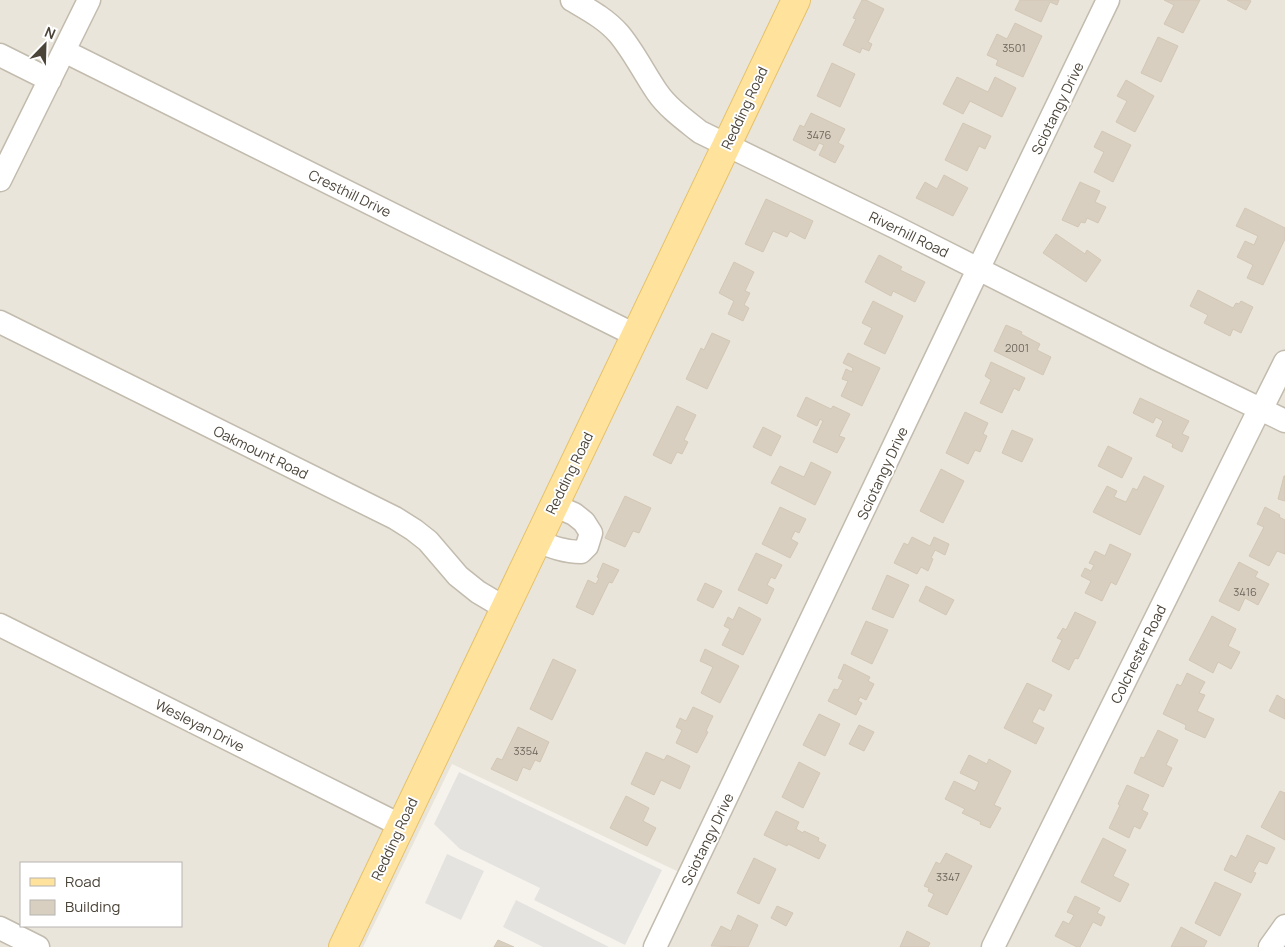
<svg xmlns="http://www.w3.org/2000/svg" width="1285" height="947" font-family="Manrope,sans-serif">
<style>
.residential{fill:#eae5da;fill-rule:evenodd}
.parking{fill:#e5e3e0}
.building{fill:#d8cfc1;stroke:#d3c7b4}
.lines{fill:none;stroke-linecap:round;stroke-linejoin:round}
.minor-casing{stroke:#c2bbae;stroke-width:25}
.major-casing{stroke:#e6c16a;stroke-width:30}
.minor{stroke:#fff;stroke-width:22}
.major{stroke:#ffe39c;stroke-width:28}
.labels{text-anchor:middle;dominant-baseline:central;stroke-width:4;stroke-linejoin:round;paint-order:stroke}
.number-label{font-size:11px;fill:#6e675b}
.street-label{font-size:14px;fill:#4b4439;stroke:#fff}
</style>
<rect width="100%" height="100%" fill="#f6f3ec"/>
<path class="residential" d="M0,0H1285V947H645L681,873L452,764L363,947H0ZM21,863H181V926H21Z"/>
<path class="parking" d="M459,772L662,870L625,945L534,900L540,888L460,849L434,824Z
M447,854L484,871L461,920L425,903Z
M516,900L609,947H543L503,927Z"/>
<path class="building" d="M862,0H866L884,9L868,42L872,44L869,51L862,48L860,53L843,45L856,19L853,18Z
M1020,0H1059L1057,5L1050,2L1041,22L1015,10Z
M1164,0H1200L1183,33L1164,24L1174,5Z
M1227,0H1249L1251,1L1246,10Z
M1015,23L1042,36L1023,77L996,65L998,60L987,55L997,34L1007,39Z
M1158,37L1178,46L1161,82L1141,73Z
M832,63L855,74L840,107L817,96Z
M957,77L988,92L995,77L1016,88L1002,117L970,101L963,114L943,104Z
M1126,80L1154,96L1135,132L1116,122L1127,101L1117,96Z
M811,113L845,129L838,143L844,146L835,163L819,155L824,145L819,143L815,151L793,140L800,125L804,127Z
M963,123L991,136L985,149L979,146L967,171L945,160Z
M1102,131L1131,145L1113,182L1094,172L1104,152L1094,147Z
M944,175L968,188L953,216L916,198L925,182L937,189Z
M1080,182L1100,191L1095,202L1106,207L1098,223L1087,218L1085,223L1081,222L1078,227L1062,220Z
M766,199L813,221L805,239L790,231L787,237L773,231L763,252L745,244Z
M1245,208L1285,228V239L1263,285L1247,278L1253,265L1237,257L1245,241L1254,245L1258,236L1236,226Z
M1056,234L1085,254L1087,250L1101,260L1086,282L1043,253Z
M879,255L902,267L900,270L925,282L915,302L893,291L891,296L865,282Z
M734,262L754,272L745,291L750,293L744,305L749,308L743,321L728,314L734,301L719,293Z
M1198,290L1233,308L1236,303L1239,304L1241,301L1253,307L1241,333L1233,329L1230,336L1204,323L1208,315L1190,306Z
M873,301L903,316L885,354L864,344L872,328L862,323Z
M1006,325L1022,332L1021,334L1040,344L1037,350L1051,357L1043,375L994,351Z
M712,333L730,341L707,389L686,379L701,348L704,350Z
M848,353L880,368L862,406L841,396L848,381L842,379L846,369L852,372L853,368L843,363Z
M991,362L1025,378L1019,391L1014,388L1002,413L980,403L991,380L985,376Z
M806,397L831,409L833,406L850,414L839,436L845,438L837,453L813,442L823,421L820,419L817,426L797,416Z
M1140,398L1189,421L1182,434L1189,437L1182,452L1172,447L1173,444L1156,436L1163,421L1156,417L1153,423L1133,413Z
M677,406L696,415L684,440L688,442L682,454L677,452L671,464L653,455Z
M965,412L988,423L983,434L987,436L980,452L975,450L968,464L946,453Z
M763,427L781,436L771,456L753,447Z
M1012,430L1033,439L1022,462L1002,453Z
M1108,446L1132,458L1122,478L1098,466Z
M811,462L831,472L815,505L771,483L780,466L804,477Z
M941,469L964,481L943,523L920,511Z
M1144,476L1164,486L1140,535L1093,512L1107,486L1117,491L1114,497L1126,502L1133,488L1137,490Z
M1284,476H1285V501L1278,499Z
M625,496L651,508L639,533L633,531L625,547L605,538Z
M780,507L806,519L799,533L795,531L791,539L798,543L790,558L762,544Z
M1265,507L1280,515L1279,517L1285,520V554L1277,551L1269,566L1249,556L1264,527L1257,524Z
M912,537L930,546L934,537L949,544L945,555L935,550L931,558L933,559L928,571L921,567L917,574L894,563L904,543L908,545Z
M1110,544L1131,554L1116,585L1111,582L1102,601L1085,593L1091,581L1081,576L1085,568L1091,571L1094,565L1089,563L1095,551L1105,556Z
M756,553L782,565L775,579L771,577L767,585L774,589L767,604L738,590Z
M1239,562L1258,572L1255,577L1269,584L1258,605L1245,598L1239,611L1219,601Z
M603,563L619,570L612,583L609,582L593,615L576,607L588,580L596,584L599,578L597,577Z
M887,575L909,585L893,618L872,609Z
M705,583L722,591L713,608L697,600Z
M926,586L954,600L946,615L919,601Z
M739,607L761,619L743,655L722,645L730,629L724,626L728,617L733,620Z
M1075,612L1096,622L1078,659L1075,658L1069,670L1052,661L1062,640L1057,638L1063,628L1066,630Z
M1212,616L1236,629L1228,646L1240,652L1231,669L1218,662L1213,673L1189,660Z
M866,621L888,630L872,664L851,654Z
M705,649L739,666L720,703L701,693L713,667L700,661Z
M553,659L576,670L552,720L530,709Z
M844,664L870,677L868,681L874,684L866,700L860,697L858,701L862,703L856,715L828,701L834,689L838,690L843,680L838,678Z
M1187,673L1205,682L1199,693L1205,695L1197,711L1214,719L1205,738L1185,729L1186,725L1163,714L1177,684L1181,686Z
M1027,683L1052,695L1044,711L1039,708L1032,722L1044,728L1036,744L1004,728Z
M1277,695L1285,700V719L1269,711Z
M693,707L713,716L706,731L708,732L697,753L676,743L682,730L676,727L680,718L686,721Z
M819,714L840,724L825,756L803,745Z
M859,725L874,732L864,751L849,744Z
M518,727L549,742L540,762L535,760L530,770L523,767L517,781L491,769L497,758L502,760Z
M1158,730L1178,740L1166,765L1172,768L1163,787L1134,773L1141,757L1144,758Z
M646,752L664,760L667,755L690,766L680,789L661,780L654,795L631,784Z
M969,755L987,764L989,759L1011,771L994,805L1001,808L990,828L980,824L981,822L962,813L965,809L945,799L954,781L975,791L979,782L960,773Z
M799,762L820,773L803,808L782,797Z
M1127,785L1149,795L1142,810L1148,813L1140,829L1134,826L1129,838L1109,828L1120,805L1118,804Z
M1280,791L1285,793V840L1261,827Z
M626,796L649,808L643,821L656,828L647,846L610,828Z
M776,811L799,822L796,829L803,833L804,831L819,838L818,841L826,845L819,859L788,844L787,846L764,835Z
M1247,835L1275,848L1267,864L1259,861L1253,872L1256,873L1251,883L1224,870L1231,855L1236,858Z
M1103,838L1126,850L1113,876L1129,884L1120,902L1081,882Z
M946,853L972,866L947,915L928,906L934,894L928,891L929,888L924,886L936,862L940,864Z
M754,858L776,869L759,904L737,893Z
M1215,882L1241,894L1220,936L1195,923Z
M1075,896L1100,908L1097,913L1105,917L1101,926L1093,922L1080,947H1077L1055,936L1063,921L1069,924L1074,915L1067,912Z
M777,906L793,913L786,926L771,918Z
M738,915L758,925L748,947L711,946L721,926L731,931Z
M1181,927L1207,941L1204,947H1171Z
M907,931L930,943L928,947H900Z
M498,940L514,947H494Z"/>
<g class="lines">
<g class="minor-casing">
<path id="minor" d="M572,0C589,10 606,19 619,34C634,52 644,73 657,92C668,108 685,120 700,132L895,227L1155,358L1285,421
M64,51L635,335
M0,55L50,80
M0,180L89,0
M0,322L395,518L414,530L428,541L458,576L478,592L505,608
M537,541C552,547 565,552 581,552L587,546L591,533L584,522L574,514L553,505
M0,625L400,825
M0,928L38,947
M655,947L973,280L1108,0
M993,947L1257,414L1264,404L1285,362
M1270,947L1285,926"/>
</g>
<g class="major-casing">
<path id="major" d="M343,947L796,0"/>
</g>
<use href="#minor" class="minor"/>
<use href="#major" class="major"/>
</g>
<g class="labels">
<g class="number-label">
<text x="1014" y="47">3501</text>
<text x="819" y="134">3476</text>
<text x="1017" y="347">2001</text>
<text x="1245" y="591">3416</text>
<text x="526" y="750">3354</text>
<text x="948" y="876">3347</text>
</g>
<g class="street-label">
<text transform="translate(744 108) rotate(-65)">Redding Road</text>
<text transform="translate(1057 108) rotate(-64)">Sciotangy Drive</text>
<text transform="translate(350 193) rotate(26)">Cresthill Drive</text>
<text transform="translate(909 234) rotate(26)">Riverhill Road</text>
<text transform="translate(261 452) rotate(26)">Oakmount Road</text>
<text transform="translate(569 473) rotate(-64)">Redding Road</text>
<text transform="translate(882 473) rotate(-65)">Sciotangy Drive</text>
<text transform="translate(1138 654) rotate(-64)">Colchester Road</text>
<text transform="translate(200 725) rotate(27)">Wesleyan Drive</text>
<text transform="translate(394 839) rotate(-65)">Redding Road</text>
<text transform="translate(707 839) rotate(-64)">Sciotangy Drive</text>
</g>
</g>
<rect x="20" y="862" width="162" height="65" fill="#ffffff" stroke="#b7b4b0"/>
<rect x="30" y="878" width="25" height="8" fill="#ffe39c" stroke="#b7b4b0"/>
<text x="65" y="887" font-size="15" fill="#4b4439">Road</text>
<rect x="30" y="900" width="25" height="15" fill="#d8cfc1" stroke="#b7b4b0"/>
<text x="65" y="912" font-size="15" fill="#4b4439">Building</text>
<g transform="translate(45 45) rotate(23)" stroke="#ffffff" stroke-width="4" paint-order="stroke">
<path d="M0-4L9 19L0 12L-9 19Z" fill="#4b4439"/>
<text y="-8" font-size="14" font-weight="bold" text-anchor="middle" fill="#4b4439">N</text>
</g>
</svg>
